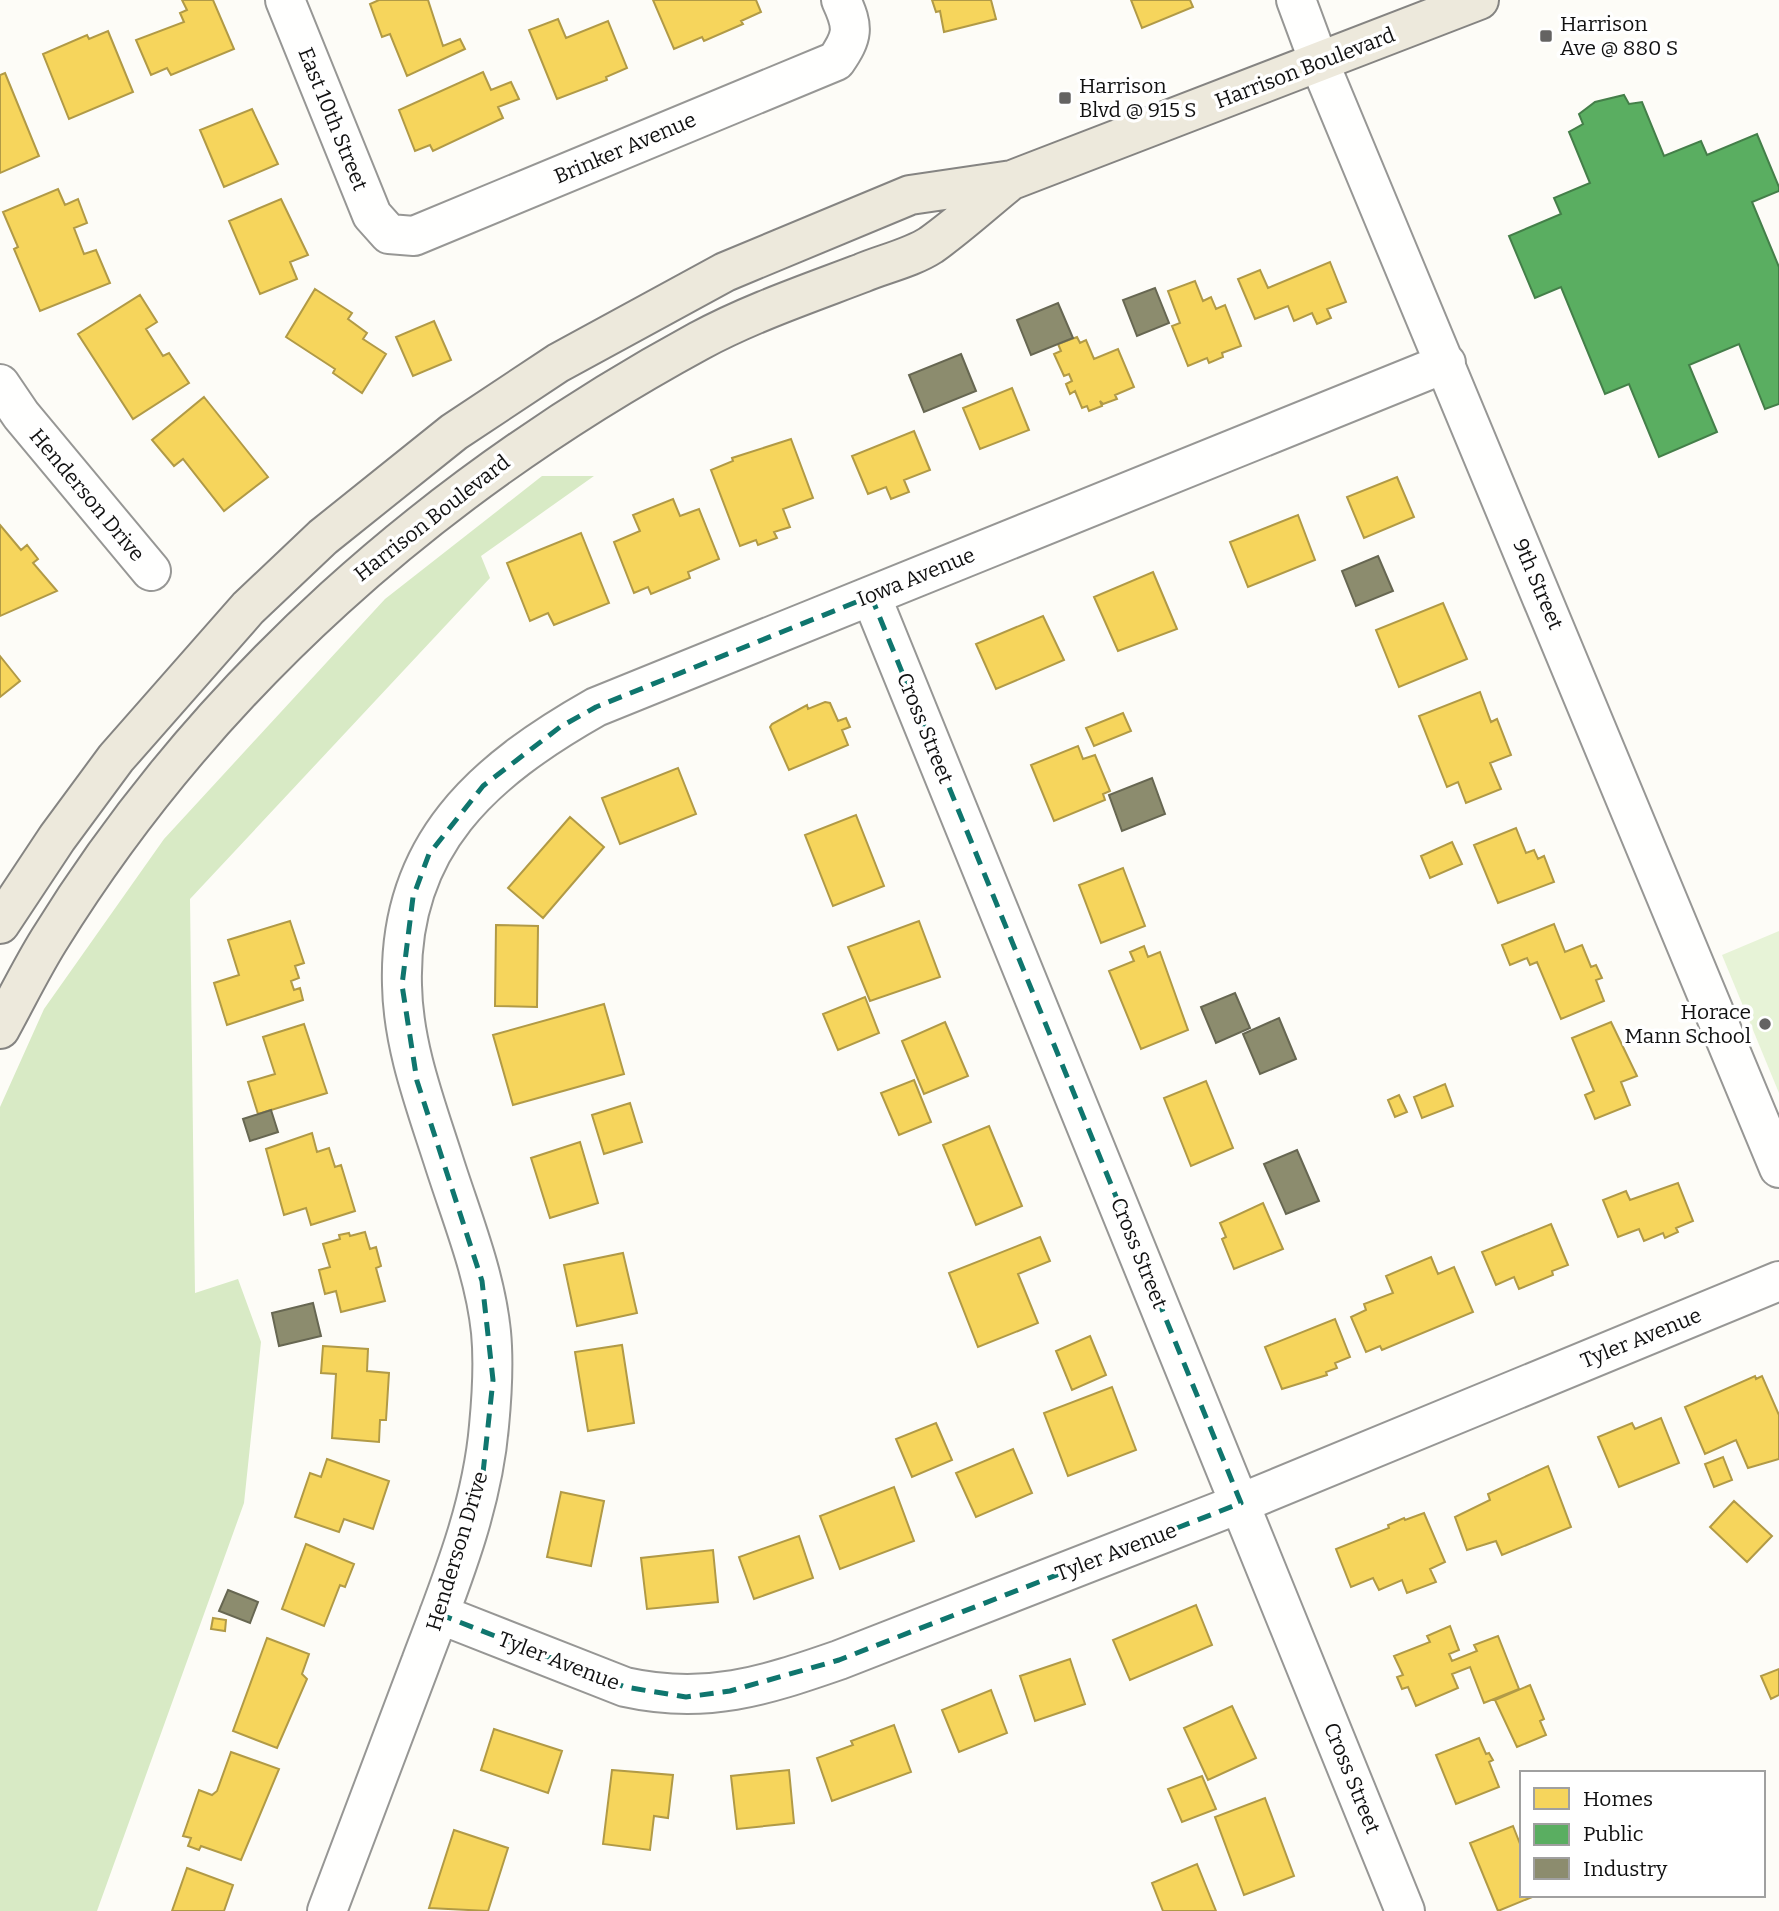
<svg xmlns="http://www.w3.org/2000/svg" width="1779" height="1911" font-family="Bitter,serif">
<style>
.green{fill:#e7f3d7}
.forest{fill:#d8eac5}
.homes{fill:#f6d55c;stroke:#b19a46;stroke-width:2}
.public{fill:#5aae61;stroke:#447f49;stroke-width:2}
.industry{fill:#8c8c6e;stroke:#676752;stroke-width:2}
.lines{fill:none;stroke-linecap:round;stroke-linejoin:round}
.minor-casing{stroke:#979795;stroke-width:42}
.major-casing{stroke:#858482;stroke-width:42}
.minor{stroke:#fffffe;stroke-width:38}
.major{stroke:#ede9dc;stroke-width:38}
.marked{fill:none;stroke:#0f766e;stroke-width:5;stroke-dasharray:14 9;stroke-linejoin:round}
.poi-dot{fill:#646362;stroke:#fff;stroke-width:2.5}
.labels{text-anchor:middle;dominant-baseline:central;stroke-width:7;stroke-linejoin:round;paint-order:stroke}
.poi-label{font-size:21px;fill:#111;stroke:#fff;text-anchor:start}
.street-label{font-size:21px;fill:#111;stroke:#fff}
</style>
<rect width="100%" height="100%" fill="#fdfcf7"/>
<path class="green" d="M1779,931V1093L1722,955Z"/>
<path class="forest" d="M542,476H594L481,556L490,578L190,899L195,1293L238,1279L261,1342L244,1503L97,1911H0V1107L44,1009L164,839L385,599Z"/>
<path class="homes" d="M182,0H213L234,49L171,75L167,68L151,75L136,40L184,22L180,13L187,10Z
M379,0H428L443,46L460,39L465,49L407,76L390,34L382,37L370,4Z
M653,0H756L761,12L741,21L743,24L704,41L702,37L674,49Z
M932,0H991L996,19L944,32L940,11L936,12Z
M1131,0H1190L1193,7L1142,28Z
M558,19L566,38L608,21L627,68L606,77L607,80L557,99L529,30Z
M108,31L133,92L69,119L43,54L87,35L89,39Z
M483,72L491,90L511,82L519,99L498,107L503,118L433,151L430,145L415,151L399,110Z
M5,73L39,156L0,173V75Z
M252,109L278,164L224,187L200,130Z
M58,189L65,205L78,199L87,223L74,228L84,254L96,250L110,283L40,311L14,249L18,247L3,212Z
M281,199L308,255L290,262L297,279L260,294L229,221Z
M1330,262L1346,302L1327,309L1331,318L1317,324L1312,313L1294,321L1288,306L1255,319L1238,279L1260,270L1268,288Z
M1195,281L1203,301L1211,297L1216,309L1225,305L1241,346L1222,353L1223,357L1209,363L1207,358L1188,366L1172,326L1180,323L1168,291Z
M315,289L352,313L348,319L367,333L363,339L386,354L362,393L333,373L335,369L286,337Z
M140,295L157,322L146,329L163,356L169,353L189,383L133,419L78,334Z
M434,321L451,360L413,376L396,337Z
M1077,337L1080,343L1086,340L1094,359L1118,349L1134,387L1115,395L1117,399L1103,404L1100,401L1102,406L1089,411L1087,406L1082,408L1075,391L1070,394L1066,384L1072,381L1069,374L1064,376L1054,354L1061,351L1058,344Z
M1012,388L1029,430L980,449L963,408Z
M204,397L268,477L224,511L183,459L174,466L152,440Z
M914,431L930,470L904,480L909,492L891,499L886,487L868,494L852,456Z
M791,439L813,498L783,509L790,527L774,532L777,538L758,545L756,540L740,546L711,470L733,461L732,458Z
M1397,477L1414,517L1364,538L1347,497Z
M673,499L680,516L699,509L719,559L688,572L690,578L651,594L648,587L634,593L614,542L640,531L633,515Z
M1298,515L1315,560L1248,587L1230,542Z
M0,525L21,550L27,545L38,559L33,563L57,591L0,616Z
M581,533L609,603L554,625L548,613L530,621L507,563Z
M1153,572L1177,629L1118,651L1094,597Z
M1443,603L1467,659L1399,687L1376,630Z
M1043,616L1064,660L996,689L976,644Z
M0,656L20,681L0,697Z
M1480,692L1491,722L1497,719L1511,755L1490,763L1501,789L1466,803L1458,782L1447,787L1419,716Z
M825,702L830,703L838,721L846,718L850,727L842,730L848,745L789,770L770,727L772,724L807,705L808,709Z
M1123,713L1131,731L1094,746L1086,728Z
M1078,746L1083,759L1095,755L1110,791L1103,794L1105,800L1054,821L1031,765Z
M678,768L696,814L620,844L602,798Z
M856,815L884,886L833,906L805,835Z
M570,817L604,847L543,918L508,888Z
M1516,828L1526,853L1534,850L1538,859L1544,856L1554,882L1498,903L1474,845Z
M1452,842L1462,864L1430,878L1421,856Z
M1123,868L1145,926L1101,943L1079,885Z
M290,921L304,963L295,966L299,978L291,981L294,990L300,988L303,1000L227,1025L214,983L239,975L228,940Z
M919,921L940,977L870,1001L848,947Z
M1554,924L1565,952L1582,945L1591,967L1596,965L1602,978L1596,980L1604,1001L1561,1019L1537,962L1530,965L1527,958L1510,965L1502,945Z
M496,925L538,926L537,1007L495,1006Z
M1144,946L1148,957L1160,952L1188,1030L1141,1049L1109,971L1134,961L1130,952Z
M865,997L879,1033L838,1050L823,1014Z
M604,1004L624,1074L513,1105L493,1035Z
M945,1022L968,1076L924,1094L902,1041Z
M1611,1022L1637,1076L1621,1082L1630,1105L1595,1119L1585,1095L1594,1091L1572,1038Z
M304,1024L327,1093L258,1114L248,1082L275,1074L263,1037Z
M914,1080L931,1122L899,1135L881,1093Z
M1206,1081L1233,1148L1191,1166L1164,1098Z
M1445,1084L1453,1106L1422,1118L1414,1097Z
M1399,1095L1407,1112L1395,1117L1388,1100Z
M630,1103L642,1142L604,1154L592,1115Z
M989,1126L1022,1206L976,1225L943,1145Z
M312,1133L317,1152L329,1148L335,1167L341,1165L355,1211L311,1225L306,1208L284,1215L266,1149Z
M580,1142L598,1203L550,1218L531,1158Z
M1678,1183L1693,1221L1676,1228L1678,1232L1665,1238L1663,1233L1644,1241L1639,1229L1618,1237L1603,1200L1626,1191L1630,1200Z
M1263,1203L1283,1249L1234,1269L1222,1239L1226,1237L1220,1223Z
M1551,1224L1568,1265L1552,1271L1553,1275L1519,1289L1514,1277L1496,1285L1482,1252Z
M365,1232L370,1249L376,1247L381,1266L376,1268L385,1301L341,1312L336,1291L325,1294L319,1270L330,1267L323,1244L340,1239L339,1235L349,1233L350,1236Z
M1040,1237L1050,1261L1018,1274L1038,1323L978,1347L949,1273Z
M623,1253L637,1313L577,1326L564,1265Z
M1431,1257L1438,1274L1454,1267L1473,1312L1382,1350L1380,1346L1366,1352L1351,1317L1366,1310L1364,1304L1393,1293L1386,1276Z
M1335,1319L1350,1357L1335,1363L1337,1368L1326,1372L1327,1375L1282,1389L1265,1347Z
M1090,1336L1106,1375L1072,1390L1056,1351Z
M622,1345L634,1423L588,1431L575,1352Z
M323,1346L368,1349L367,1371L389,1373L386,1420H380L379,1442L332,1438L336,1374L321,1373Z
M1755,1376L1756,1379L1762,1376L1779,1415V1459L1748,1468L1736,1440L1705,1454L1685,1407Z
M1112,1387L1136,1450L1068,1476L1044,1413Z
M1661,1418L1679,1463L1619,1487L1598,1437L1632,1423L1635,1429Z
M936,1423L952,1460L912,1477L896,1439Z
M1013,1449L1032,1493L976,1517L956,1473Z
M1723,1457L1732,1480L1714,1487L1705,1464Z
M327,1459L389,1481L373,1529L344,1519L339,1532L295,1517L310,1473L321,1477Z
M1548,1466L1571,1527L1502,1555L1496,1541L1467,1550L1455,1517L1490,1500L1488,1494Z
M894,1487L914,1541L840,1569L820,1516Z
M561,1492L604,1501L591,1566L547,1557Z
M1734,1501L1772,1536L1747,1562L1710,1527Z
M1424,1513L1445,1562L1430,1569L1436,1582L1407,1593L1402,1580L1379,1590L1373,1578L1351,1587L1336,1549L1389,1528L1388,1525L1404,1518L1405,1520Z
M799,1536L813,1578L754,1599L739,1557Z
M306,1544L354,1564L345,1587L340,1585L324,1626L282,1609Z
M713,1550L718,1602L647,1609L641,1558Z
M1196,1605L1212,1645L1130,1680L1113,1640Z
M213,1618L226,1620L225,1631L211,1629Z
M1450,1626L1459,1650L1449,1654L1452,1661L1477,1651L1474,1645L1498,1636L1519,1689L1484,1703L1470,1667L1452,1674L1458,1688L1416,1706L1408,1687L1402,1689L1397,1677L1403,1675L1394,1656L1430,1642L1427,1636Z
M267,1638L309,1654L302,1674L307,1679L277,1748L233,1731Z
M1070,1659L1085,1704L1035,1721L1020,1676Z
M1779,1669V1695L1771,1699L1761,1676Z
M1530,1685L1544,1719L1540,1721L1546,1735L1517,1747L1495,1700Z
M991,1690L1007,1733L959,1752L942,1710Z
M1232,1706L1256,1758L1208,1780L1184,1728Z
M894,1725L911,1772L832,1801L817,1758L853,1745L851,1741Z
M494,1729L562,1751L548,1793L481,1770Z
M1479,1738L1486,1754L1489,1753L1493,1760L1489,1762L1499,1787L1456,1804L1436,1755Z
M231,1752L279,1769L241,1860L201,1846L199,1850L188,1846L191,1838L183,1836L199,1790L212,1795L217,1791Z
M612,1770L673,1775L668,1818L654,1816L650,1850L603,1844Z
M789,1770L794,1823L737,1829L731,1776Z
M1202,1776L1216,1809L1182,1822L1168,1789Z
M1265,1798L1294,1876L1244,1895L1215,1817Z
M1513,1826L1522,1849V1895H1537L1498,1911L1470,1843Z
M454,1830L508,1848L488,1911L429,1908Z
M1197,1864L1216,1911H1163L1152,1883Z
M187,1868L233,1885L224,1911H172Z"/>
<path class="public" d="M1624,95L1629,104L1642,102L1664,156L1701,141L1707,155L1757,134L1779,187V191L1752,202L1779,267V404L1765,409L1739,344L1689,365L1717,432L1659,457L1629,384L1605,394L1561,287L1535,298L1509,236L1561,214L1554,198L1590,183L1569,132L1583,124L1579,114L1595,102Z"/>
<path class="industry" d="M1155,288L1169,323L1137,336L1123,300Z
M1058,303L1073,338L1031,355L1017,320Z
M961,354L976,391L924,412L909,375Z
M1378,556L1393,591L1356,606L1342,571Z
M1152,778L1165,814L1122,831L1109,795Z
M1235,993L1250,1028L1216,1043L1201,1007Z
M1279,1018L1296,1059L1260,1074L1243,1034Z
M271,1110L278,1132L250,1141L243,1119Z
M1297,1150L1319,1201L1286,1214L1264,1164Z
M313,1303L321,1336L279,1346L272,1313Z
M228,1590L258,1602L250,1623L219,1611Z"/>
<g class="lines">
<g class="minor-casing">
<path id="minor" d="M285,0L372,215L389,234L414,236L836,61C853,36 854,28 841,0
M1296,0L1319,62L1779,1168
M0,384L21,415L151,571
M871,596L1405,1911
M439,1614L625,1687C706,1705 764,1686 839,1660L1241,1503L1779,1281
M327,1911C359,1828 390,1745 421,1662C450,1585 482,1508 489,1426C492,1395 494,1363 491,1332C485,1273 461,1216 443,1159C425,1103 403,1045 402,985C398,845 483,771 596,707L1446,363"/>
</g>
<g class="major-casing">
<path id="major" d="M0,924L57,838L116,758L248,608L323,537L454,432L558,363L725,272L910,195L1012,180L1479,0
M0,1029C16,1000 31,969 49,940C207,684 436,484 699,341C751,313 807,294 862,273C883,264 911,258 931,245C958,226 984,202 1010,181"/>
</g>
<use href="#minor" class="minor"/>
<use href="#major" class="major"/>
</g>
<path class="marked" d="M871,596L1241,1503L839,1660L730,1691L686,1697L625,1687L439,1614L483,1473L493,1380L482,1281L417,1081L402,985L413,897L429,854L483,786L560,727L596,707Z"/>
<g class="poi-dot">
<rect x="1539" y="29" width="14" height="14" rx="3.5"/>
<rect x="1058" y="91" width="14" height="14" rx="3.5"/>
<circle cx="1765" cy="1024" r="7"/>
</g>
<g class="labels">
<g class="poi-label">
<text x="1560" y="24">Harrison<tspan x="1560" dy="24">Ave @ 880 S</tspan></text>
<text x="1079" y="86">Harrison<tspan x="1079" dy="24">Blvd @ 915 S</tspan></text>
<text x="1751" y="1012" text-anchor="end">Horace<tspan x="1751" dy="24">Mann School</tspan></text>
</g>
<g class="street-label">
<text transform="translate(1305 68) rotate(-21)">Harrison Boulevard</text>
<text transform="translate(333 119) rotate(68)">East 10th Street</text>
<text transform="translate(625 148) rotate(-23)">Brinker Avenue</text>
<text transform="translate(87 495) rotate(50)">Henderson Drive</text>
<text transform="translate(432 518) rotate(-38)">Harrison Boulevard</text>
<text transform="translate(916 577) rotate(-22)">Iowa Avenue</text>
<text transform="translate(1538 584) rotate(67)">9th Street</text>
<text transform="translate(925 728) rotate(68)">Cross Street</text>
<text transform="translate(1139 1253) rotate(68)">Cross Street</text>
<text transform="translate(1641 1338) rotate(-22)">Tyler Avenue</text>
<text transform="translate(457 1551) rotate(-73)">Henderson Drive</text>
<text transform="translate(1116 1552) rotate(-21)">Tyler Avenue</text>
<text transform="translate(559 1661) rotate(21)">Tyler Avenue</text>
<text transform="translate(1352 1778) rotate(68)">Cross Street</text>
</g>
</g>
<rect x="1520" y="1771" width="245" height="126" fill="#ffffff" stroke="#a0a0a0" stroke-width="2"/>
<rect x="1534" y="1788" width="35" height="21" fill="#f6d55c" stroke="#a0a0a0" stroke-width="2"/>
<text x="1583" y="1806" font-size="21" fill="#111111">Homes</text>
<rect x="1534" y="1824" width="35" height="21" fill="#5aae61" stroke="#a0a0a0" stroke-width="2"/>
<text x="1583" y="1841" font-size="21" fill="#111111">Public</text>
<rect x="1534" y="1858" width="35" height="21" fill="#8c8c6e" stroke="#a0a0a0" stroke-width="2"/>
<text x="1583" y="1876" font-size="21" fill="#111111">Industry</text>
</svg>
